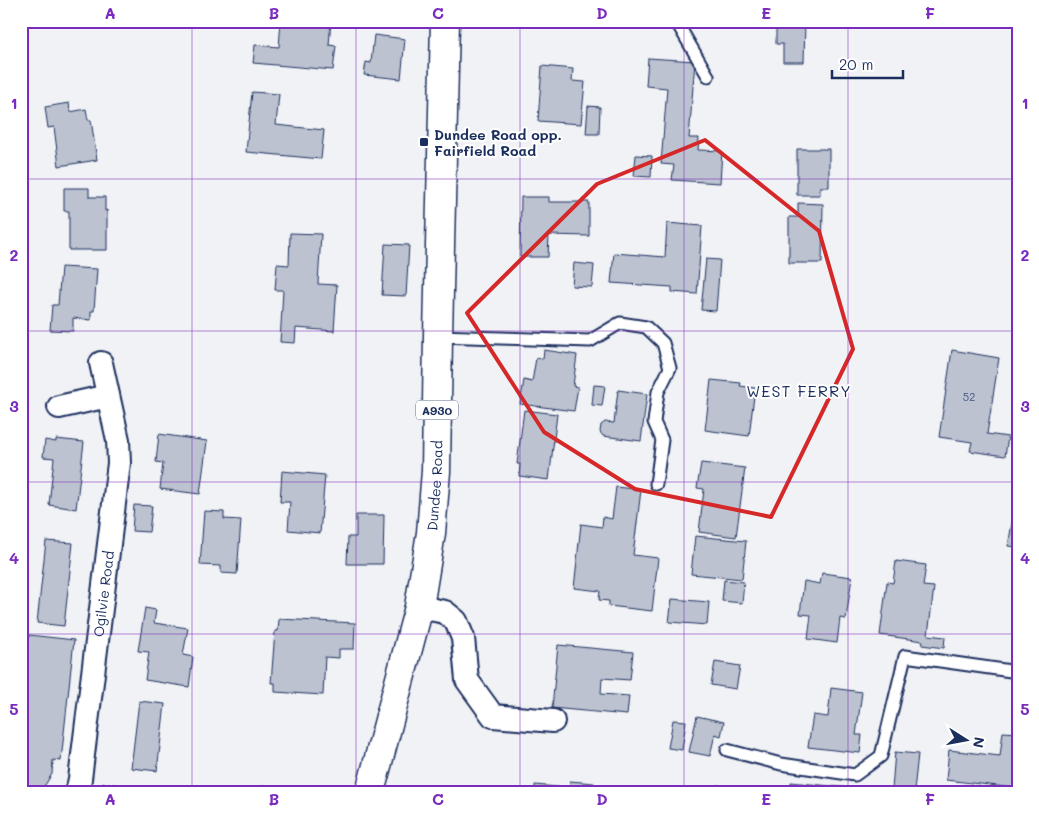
<svg xmlns="http://www.w3.org/2000/svg" width="1039" height="813" font-family="Mali,sans-serif">
<style>
.building{fill:#bcc2d0;stroke:#1b2f5e}
.lines{fill:none;stroke-linecap:round;stroke-linejoin:round}
.lane-casing{stroke:#1b2f5e;stroke-width:15}
.street-casing{stroke:#1b2f5e;stroke-width:26}
.primary-casing{stroke:#1b2f5e;stroke-width:31}
.path{stroke:#1b2f5e;stroke-width:3;stroke-dasharray:1 4;stroke-linecap:butt}
.lane{stroke:#fff;stroke-width:11}
.street{stroke:#fff;stroke-width:22}
.primary{stroke:#fff;stroke-width:28}
.marked{fill:none;stroke:#d62828;stroke-width:4;stroke-linejoin:round}
.grid{fill:none;stroke:#7b2cbf;stroke-width:1;stroke-opacity:0.55}
.poi-dot{fill:#1b2f5e;stroke:#fff;stroke-width:2}
.labels{text-anchor:middle;dominant-baseline:central;stroke-width:4;stroke-linejoin:round;paint-order:stroke}
.number-label{font-size:11px;fill:#43547a}
.shield{fill:#fff;stroke:#5f6d8e;stroke-width:1}
.shield-label{font-size:12px;font-weight:bold;fill:#1b2f5e}
.poi-label{font-size:14px;font-weight:bold;fill:#1b2f5e;stroke:#fff;text-anchor:start}
.street-label{font-size:14px;fill:#1b2f5e;stroke:#fff}
.quarter-label{font-size:16px;letter-spacing:1px;fill:#1b2f5e;stroke:#fff}
.neatline{fill:none;stroke:#7b2cbf;stroke-width:2}
.grid-label{font-size:16px;text-anchor:middle;font-weight:bold;fill:#7b2cbf}
</style>
<rect width="100%" height="100%" fill="#f1f2f5"/>
<filter id="ink" filterUnits="userSpaceOnUse"><feTurbulence type="fractalNoise" baseFrequency=".02" numOctaves="2"/><feDisplacementMap in="SourceGraphic" scale="10" xChannelSelector="R" yChannelSelector="G"/><feConvolveMatrix kernelMatrix="1 2 1 2 8 2 1 2 1" color-interpolation-filters="sRGB"/></filter>
<g filter="url(#ink)">
<path class="building" d="M281,21H331L329,45L336,46L333,70L253,63L255,45L279,47Z
M776,21H805L804,62H783V44H776Z
M374,35L405,39L401,79L364,75L366,62L371,63Z
M648,58L695,61L689,138H699L698,150L722,151L720,183L672,180L674,165L661,164L667,88L646,86Z
M542,66L573,69L572,81L585,82L581,124L538,121Z
M252,92L279,94L276,125L324,130L321,159L246,152Z
M69,103L70,112L86,109L88,120H91L97,160L59,166L54,127L48,128L45,107Z
M588,106L600,107L599,134H586Z
M797,149H829V187H820V195H797Z
M636,155L652,156L651,177L634,176Z
M64,188H89V197H105V211L107,210V250H69V211H64Z
M521,197H549V202H589V236L549,235L548,257H520Z
M798,203L823,204L822,263H789V217H798Z
M667,223L702,226L697,294L672,292V287L611,283L614,253L665,257Z
M290,233L321,234L318,284L337,285L334,331L296,328L295,343L280,342L283,290H275L277,264L289,265Z
M385,244L409,245L406,296L382,295Z
M706,259L720,260L716,311L701,310Z
M574,263L594,265L592,287L572,286Z
M61,267L97,269L94,311H91V320L73,318V331L50,330L52,305H58Z
M544,350L577,355L573,386L578,387L574,411L520,404L524,380L532,382L536,358L543,359Z
M952,350L999,358L987,434L1008,437L1005,456L970,451L972,442L939,437Z
M711,380L741,383L740,386L755,388L749,436L705,430Z
M594,385L605,386L602,406L592,405Z
M618,390L647,394L641,441L603,436L600,432L601,425L605,422L614,423Z
M524,410L557,414L549,480L519,476L520,464H517Z
M159,434L207,441L200,494L160,489L163,463L156,462Z
M56,439L84,442L76,509L49,505L54,458L43,457L45,440L56,442Z
M701,463L745,468L736,537L699,532L704,489L697,488Z
M282,471L325,475L320,533L288,530L290,502H280Z
M616,487L641,490L633,555L658,558L652,611L609,606V601L599,600L600,591L574,588L581,524L602,527L603,517L612,519Z
M1018,489V547L1008,546Z
M134,505L152,506L149,532L132,531Z
M204,511L224,512V519L241,520L237,574L221,573V566L200,565Z
M356,515H384L383,564H347L348,537H356Z
M695,536L746,541L742,579L691,574Z
M46,541L73,543L64,626L37,623Z
M896,561L926,565L923,586L934,587L928,635L945,637L944,648L922,645L923,641L880,635L887,582L893,583Z
M822,573L852,577L846,619L840,618L837,643L808,639L811,615L800,614L804,581L820,584Z
M724,580L744,582L742,603L722,601Z
M672,599L709,602L707,625L669,622Z
M145,608L156,610L154,623L188,628L183,655L193,657L189,687L145,680L149,652L138,651Z
M279,619L355,623L354,649H339V658L325,657L323,695L275,692V683H271L275,631H278Z
M29,635L74,640L61,761L53,760L52,774L45,785L33,792H21V700Z
M558,645L633,652L630,680L602,678L601,694L629,696L627,715L552,708Z
M715,662L740,666L736,689L711,685Z
M831,688L862,692L856,735H862L860,753L808,747L813,715L828,717Z
M139,701L165,704L157,771L131,768Z
M697,716L724,722L721,736L715,734L710,756L689,752Z
M673,720L686,721L682,750L668,748Z
M1003,732L1018,733V774L1015,788L946,780L949,750L1000,756Z
M895,752L918,754L914,791L892,789Z
M570,781L594,783V792H535V785L569,788Z
M791,782L880,791L879,792H790Z
M717,785L778,792H716Z"/>
<g class="lines">
<g class="lane-casing">
<path id="lane" d="M676,21L708,76
M438,336L590,341L620,323L646,327L663,343L670,368L658,392L654,422L662,440L656,484
M727,750L781,764L855,775L881,756L905,656L1018,672"/>
</g>
<g class="street-casing">
<g id="street">
<path d="M59,407L108,396"/>
<path d="M419,607L445,612L456,621L463,638L467,680L493,716L553,721"/>
<path id="s1" d="M77,792L80,779L119,463L118,440L101,363"/>
</g>
</g>
<g class="primary-casing">
<g id="primary">
<path id="s2" d="M370,792L419,607L431,533L436,471L438,336L445,21"/>
</g>
</g>
<path class="path" d="M103,783L153,792
M249,792L263,787L291,788"/>
<use href="#lane" class="lane"/>
<use href="#street" class="street"/>
<use href="#primary" class="primary"/>
</g>
</g>
<path class="marked" d="M705,140L819,231L853,349L771,517L635,489L544,432L467,313L597,184Z"/>
<path class="grid" d="M192,21V792M356,21V792M520,21V792M684,21V792M848,21V792M21,179H1018M21,331H1018M21,482H1018M21,634H1018"/>
<rect class="poi-dot" x="419" y="137" width="10" height="10" rx="2.5"/>
<g class="labels">
<g class="number-label">
<text x="969" y="396">52</text>
</g>
<rect class="shield" x="416" y="400.5" width="42" height="19" rx="4"/>
<g class="shield-label">
<text x="437" y="410">A930</text>
</g>
<g class="poi-label">
<text x="434" y="134">Dundee Road opp.<tspan x="434" dy="16">Fairfield Road</tspan></text>
</g>
<g class="street-label">
<text stroke="none"><textPath href="#s2" startOffset="314">Dundee Road</textPath></text>
<text stroke="none"><textPath href="#s1" startOffset="200">Ogilvie Road</textPath></text>
</g>
<g class="quarter-label">
<text x="799" y="390">WEST FERRY</text>
</g>
</g>
<rect width="1039" height="813" fill="none" stroke="#fff" stroke-width="55"/>
<g transform="translate(966 740) rotate(101)" stroke="#ffffff" stroke-width="4" paint-order="stroke">
<path d="M0-4L9 19L0 12L-9 19Z" fill="#1b2f5e"/>
<text y="-8" font-size="14" font-weight="bold" text-anchor="middle" fill="#1b2f5e">N</text>
</g>
<path d="M832 70v8h71v-8" fill="none" stroke="#1b2f5e" stroke-width="2.5"/>
<text x="839" y="70" font-size="15" fill="#1b2f5e" stroke="#ffffff" stroke-width="4" paint-order="stroke">20 m</text>
<rect x="28" y="28" width="984" height="758" class="neatline"/>
<g class="grid-label">
<text x="110" y="19">A</text>
<text x="274" y="19">B</text>
<text x="438" y="19">C</text>
<text x="602" y="19">D</text>
<text x="766" y="19">E</text>
<text x="930" y="19">F</text>
<text x="14" y="109">1</text>
<text x="1025" y="109">1</text>
<text x="14" y="261">2</text>
<text x="1025" y="261">2</text>
<text x="14" y="412">3</text>
<text x="1025" y="412">3</text>
<text x="14" y="564">4</text>
<text x="1025" y="564">4</text>
<text x="14" y="715">5</text>
<text x="1025" y="715">5</text>
<text x="110" y="805">A</text>
<text x="274" y="805">B</text>
<text x="438" y="805">C</text>
<text x="602" y="805">D</text>
<text x="766" y="805">E</text>
<text x="930" y="805">F</text>
</g>
</svg>
